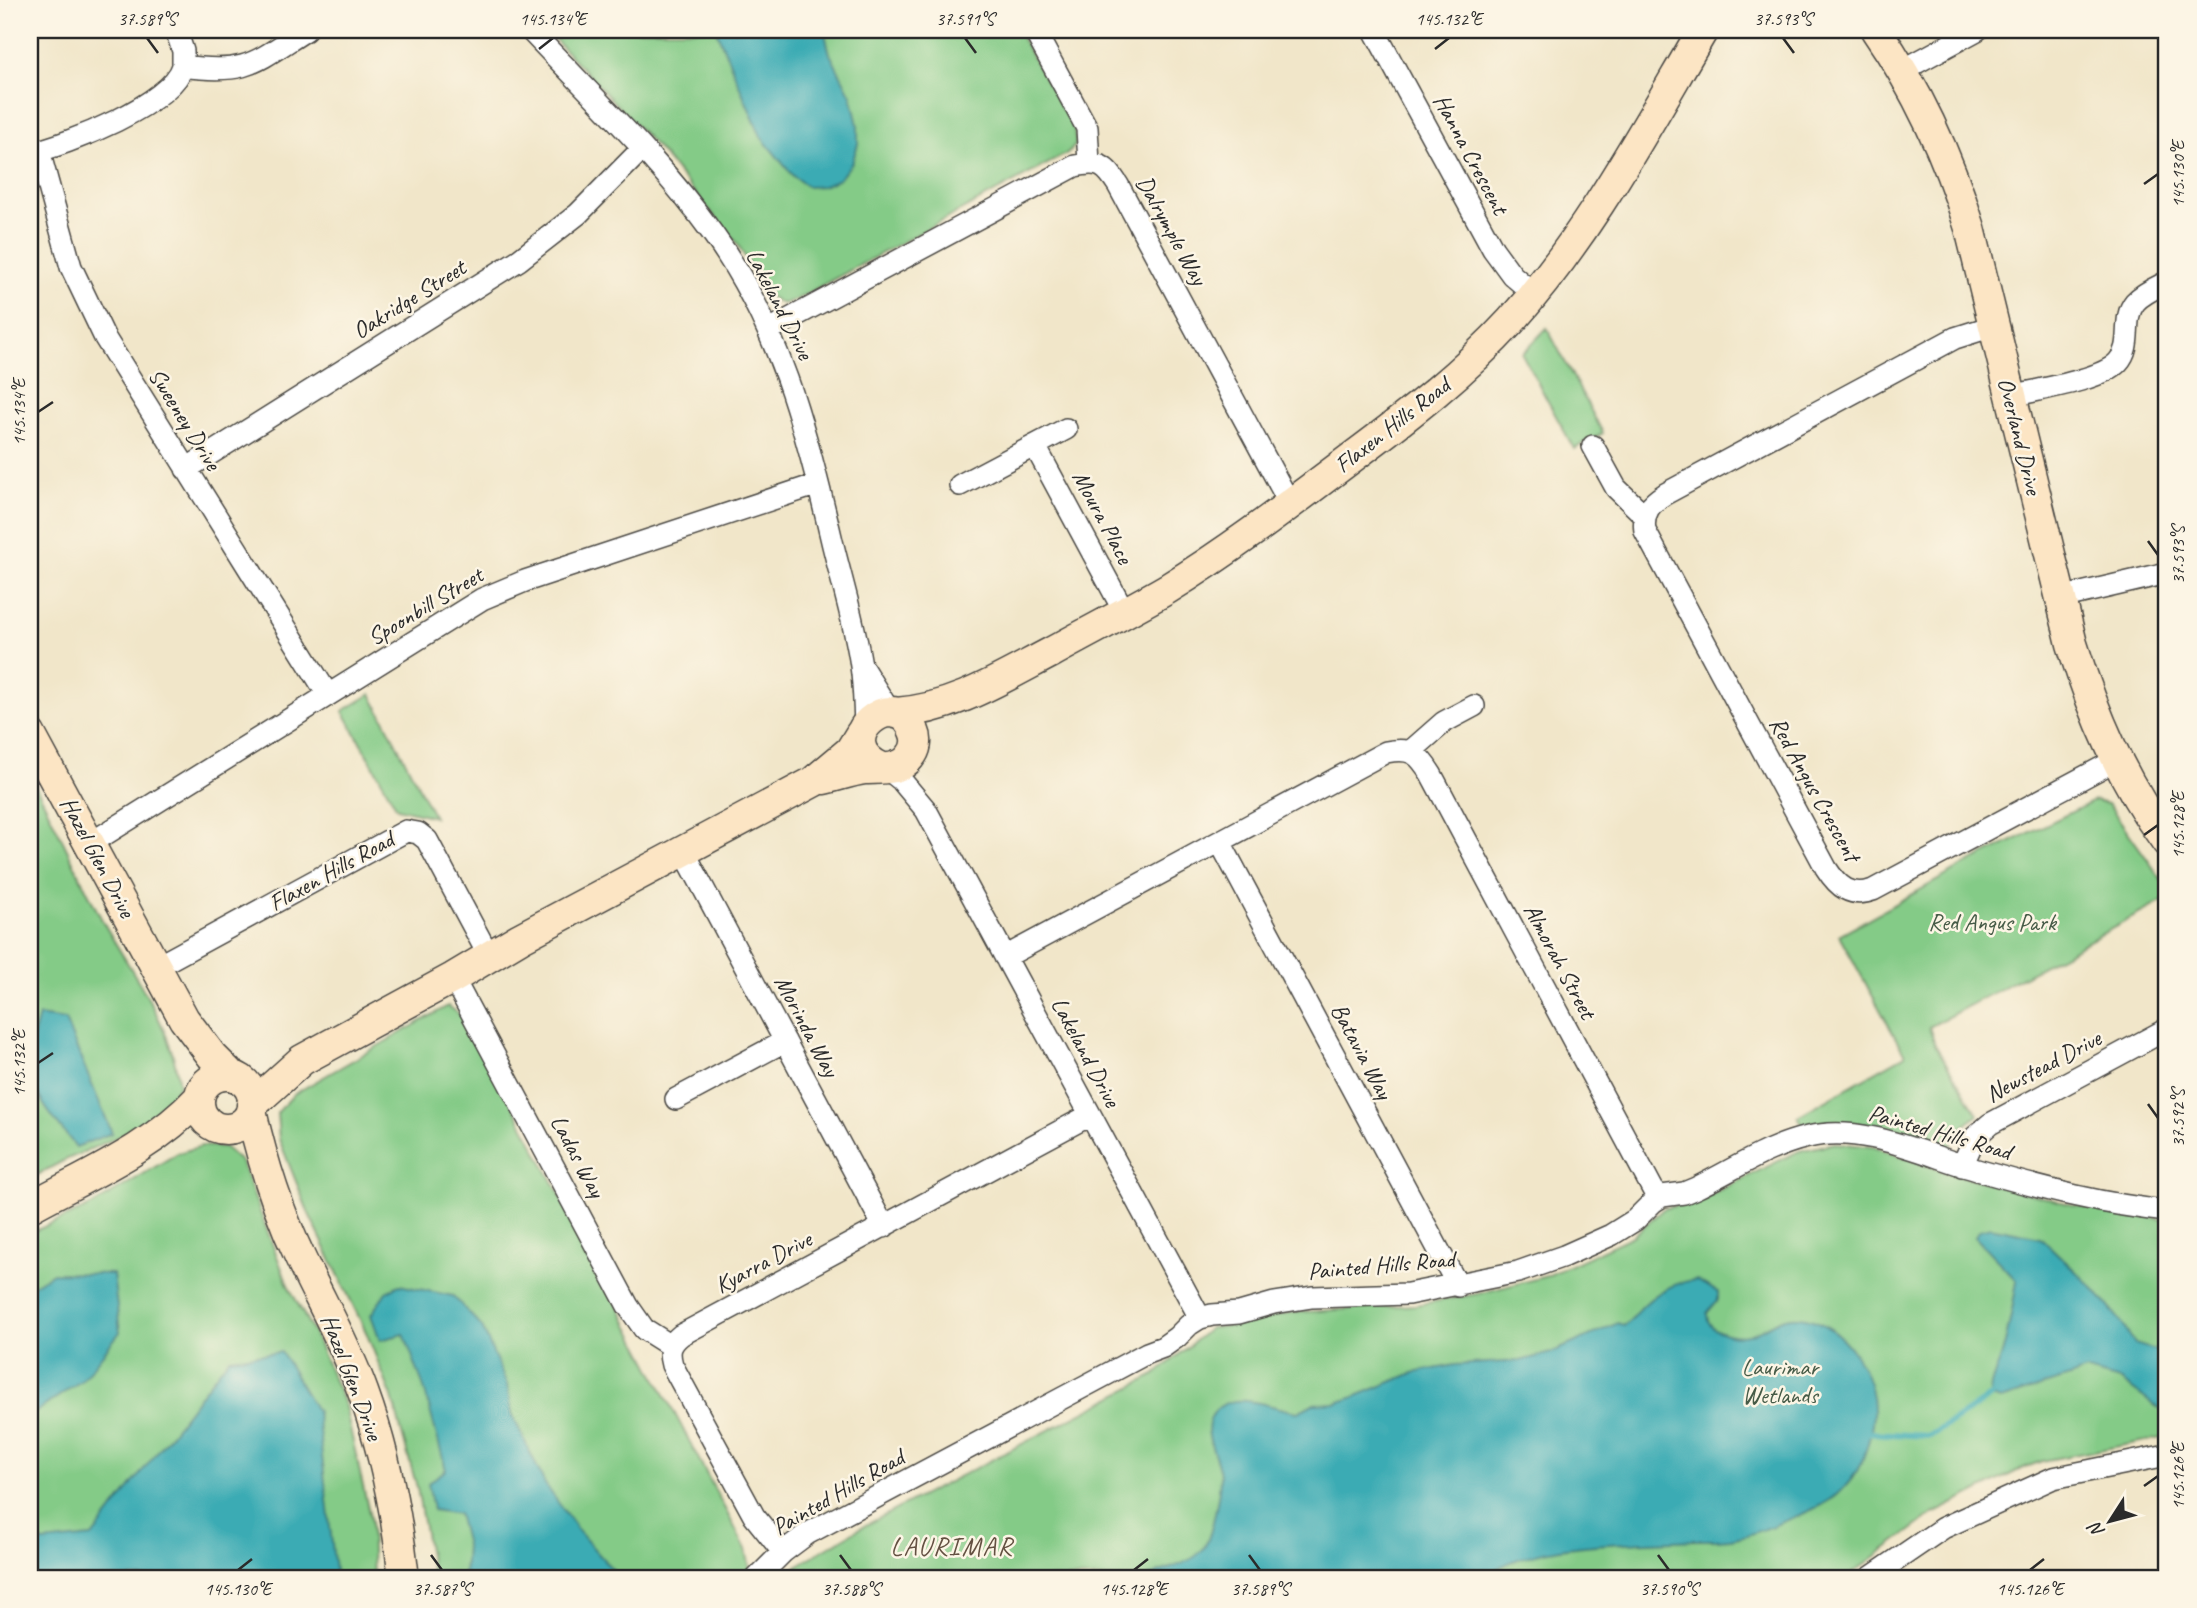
<svg xmlns="http://www.w3.org/2000/svg" width="2197" height="1608" font-family="Caveat,sans-serif">
<style>
.green{fill:#84cb87;stroke:#587b59;stroke-width:2}
.water{fill:#3aabb4;stroke:#326b70;stroke-width:2}
.lines{fill:none;stroke-linecap:round;stroke-linejoin:round}
.stream{stroke:#3aabb4;stroke-width:6}
.street-casing{stroke:#494743;stroke-width:24}
.secondary-casing{stroke:#494743;stroke-width:33}
.street{stroke:#fff;stroke-width:21}
.secondary{stroke:#fce5c4;stroke-width:30}
.ticks{fill:none;stroke:#2b2b2b;stroke-width:2.5}
.labels{text-anchor:middle;dominant-baseline:central;stroke-width:5;stroke-linejoin:round;paint-order:stroke}
.street-label{font-size:24px;fill:#2b2b2b;stroke:#fcf5e5}
.park-label{font-size:24px;fill:#465b47;stroke:#fcf5e5}
.neighbourhood-label{font-size:26px;letter-spacing:2px;fill:#645142;stroke:#fcf5e5}
.neatline{fill:none;stroke:#2b2b2b;stroke-width:2.5}
.ticks-label{font-size:18px;text-anchor:middle;fill:#2b2b2b}
</style>
<rect width="100%" height="100%" fill="#fcf5e5"/>
<filter id="ink" filterUnits="userSpaceOnUse"><feTurbulence type="fractalNoise" baseFrequency=".0143" numOctaves="2"/><feDisplacementMap in="SourceGraphic" scale="14" xChannelSelector="R" yChannelSelector="G"/><feConvolveMatrix kernelMatrix="1 2 1 2 8 2 1 2 1" color-interpolation-filters="sRGB"/></filter>
<filter id="wash" filterUnits="userSpaceOnUse"><feTurbulence type="fractalNoise" baseFrequency=".00686" numOctaves="4" result="noise"/><feDisplacementMap in="SourceGraphic" scale="28" xChannelSelector="R" yChannelSelector="G"/><feGaussianBlur stdDeviation="1.57" result="paint"/><feColorMatrix in="noise" values="0 0 0 0 0 0 0 0 0 0 0 0 0 0 0 0 0 1.4 0 .05"/><feComposite in="paint" operator="in"/></filter>
<g filter="url(#wash)">
<rect width="100%" height="100%" fill="#f1e6c9"/>
<path class="green" d="M546,30H1017L1074,129L1076,145L1066,154L795,300L782,304L767,295L737,243L659,150Z
M1547,328L1603,433L1574,449L1522,354Z
M371,694L434,817L397,808L343,711Z
M30,775C55,822 76,871 101,918C130,972 173,1024 179,1086L165,1104L134,1130L63,1161L31,1178Z
M2094,801L2108,804L2167,887V899L1929,1027L1935,1045L1978,1115L1959,1130L1950,1148L1879,1126L1830,1121L1803,1126L1798,1116L1905,1055L1839,935L1976,859Z
M448,1006L468,1020L746,1549L750,1569L743,1578H433L417,1488L392,1397L366,1332L309,1214L279,1139L277,1113L294,1094Z
M1835,1143L1874,1147L1946,1172L2073,1205L2167,1220V1437L2042,1461L2021,1469L1933,1514L1846,1578H786L798,1565L860,1528L1155,1375L1210,1328L1246,1324L1288,1313L1415,1305L1477,1294L1547,1276L1633,1236L1663,1209L1700,1200L1799,1151Z
M202,1146L224,1147L241,1162L288,1285L315,1336L345,1406L371,1522L373,1578H30V1233L91,1206L178,1153Z"/>
<path class="water" d="M716,30H824L830,54L851,95L858,125V144L852,163L839,179L823,186L808,187L793,176L761,137Z
M39,1016L65,1020L112,1133L76,1147C59,1125 35,1100 30,1071C27,1053 34,1034 39,1016Z
M1990,1227L2040,1237L2093,1288L2119,1319L2135,1344L2167,1354V1413L2151,1403L2120,1380L2087,1371L2001,1400L1990,1397C1989,1382 1998,1368 2002,1354C2009,1330 2013,1306 2017,1281L1975,1237L1980,1230Z
M53,1273L113,1274L120,1332L82,1380L30,1416V1287Z
M1696,1280L1718,1292V1300L1707,1313C1707,1322 1712,1329 1721,1332C1759,1347 1769,1313 1800,1317C1844,1323 1875,1373 1873,1415C1872,1431 1868,1446 1862,1461C1849,1490 1829,1503 1800,1515C1780,1523 1757,1533 1735,1538C1722,1541 1707,1540 1693,1540C1633,1544 1530,1539 1483,1578H1146C1162,1569 1191,1565 1203,1549C1212,1537 1220,1492 1220,1476C1219,1453 1197,1432 1216,1410C1221,1405 1227,1402 1235,1401C1255,1399 1278,1409 1298,1412L1313,1404L1336,1403L1349,1399L1413,1373L1455,1365L1520,1361L1551,1353L1618,1323L1624,1326C1631,1322 1631,1318 1636,1313C1652,1295 1673,1282 1696,1280Z
M399,1285L453,1296L482,1327L507,1385L512,1414L545,1484L579,1532L620,1578H464L466,1545L458,1514L433,1510L428,1483L446,1470L424,1388L404,1334L380,1340L371,1315L386,1292Z
M281,1352L317,1412L335,1570L332,1578H30V1533L43,1542L92,1537L229,1358Z"/>
<g class="lines">
<path class="stream" d="M1870,1433L1930,1436L1990,1397"/>
</g>
</g>
<g filter="url(#ink)">
<g class="lines">
<g class="street-casing">
<path id="street" d="M176,30L183,51V66
M530,30C592,96 660,160 713,234C779,325 806,430 831,537C841,580 855,623 861,666C864,685 864,705 865,724
M1034,30L1087,128L1089,163
M1374,30L1493,249L1512,275L1534,294
M1903,70L1977,30
M39,151L71,267L105,338L328,695
M30,153C67,145 172,104 183,66C247,75 254,63 306,30
M1993,326L1955,338L1665,494C1651,503 1642,512 1645,531L1826,868C1838,887 1851,898 1873,890L2116,760
M769,330L1075,166C1100,161 1105,165 1118,185L1290,504
M2011,396C2036,390 2102,380 2118,362C2134,345 2121,319 2135,302C2143,293 2157,287 2167,282
M1035,446L1125,613
M1593,446L1616,488L1645,516
M186,469L519,260L578,214L642,149
M960,485L1066,429
M2060,598L2167,573
M862,667L890,712
M1411,751L1444,722L1474,706
M886,768L901,780L926,810L1200,1318
M1220,842L1458,1286
M91,843L482,599L525,581L818,484
M683,850L884,1227
M1005,957L1386,752C1411,747 1418,753 1431,774L1658,1199
M156,967L406,831L418,833L427,840L489,956
M453,978L628,1306L644,1329L671,1346
M676,1099L785,1041
M1962,1166L1975,1137L1990,1124L2167,1029
M783,1552L754,1516L672,1365C668,1351 670,1344 681,1335L1090,1115
M757,1578L783,1552L807,1534L1147,1353L1163,1347L1177,1337L1189,1325L1200,1318L1212,1315L1239,1313L1274,1303L1312,1297L1408,1294L1518,1272L1564,1256L1611,1235L1635,1220L1653,1202L1662,1196L1684,1193L1696,1188C1733,1170 1768,1146 1808,1137C1865,1123 1929,1157 1984,1172C2044,1189 2105,1205 2167,1211
M1870,1578L1943,1528L2053,1478L2167,1455"/>
</g>
<g class="secondary-casing">
<path id="secondary" d="M1876,30C1919,92 1948,156 1970,228L2072,644C2094,715 2122,781 2167,842
M896,713C954,709 1002,678 1052,652C1090,631 1129,611 1167,589C1232,549 1293,502 1354,456C1409,415 1464,372 1511,321C1589,234 1644,130 1703,30
M30,734L184,1019L212,1056L231,1075
M823,779C837,776 851,771 865,769C875,768 887,770 897,766C902,765 907,761 910,757C916,750 918,740 914,731C897,682 826,740 880,767
M199 1102a27 27 0 1 1 54 0a27 27 0 1 1-54 0Z
M252,1105L302,1060L453,978L520,938L813,782L850,751L861,733
M251,1111C262,1160 278,1211 300,1257C321,1302 346,1345 363,1392C385,1452 397,1515 404,1578
M30,1207C88,1175 153,1148 199,1098"/>
</g>
<use href="#street" class="street"/>
<use href="#secondary" class="secondary"/>
</g>
</g>
<path class="ticks" d="M147,38L158,53M965,38L976,53M1783,38L1794,53M539,49L553,38M1435,49L1449,38M2144,184L2158,174M38,412L53,402M2148,541L2158,555M2144,835L2158,825M38,1063L53,1053M2148,1104L2158,1118M2144,1486L2158,1476M431,1555L442,1570M840,1555L851,1570M1249,1555L1260,1570M1658,1555L1669,1570M238,1570L252,1559M1134,1570L1148,1559M2030,1570L2044,1559"/>
<g class="labels">
<g class="street-label">
<text transform="translate(1471 154) rotate(62)">Hanna Crescent</text>
<text transform="translate(1172 230) rotate(61)">Dalrymple Way</text>
<text transform="translate(409 299) rotate(-32)">Oakridge Street</text>
<text transform="translate(780 304) rotate(63)">Lakeland Drive</text>
<text transform="translate(185 419) rotate(58)">Sweeney Drive</text>
<text transform="translate(1392 425) rotate(-38)">Flaxen Hills Road</text>
<text transform="translate(2020 436) rotate(76)">Overland Drive</text>
<text transform="translate(1103 517) rotate(62)">Moura Place</text>
<text transform="translate(425 606) rotate(-31)">Spoonbill Street</text>
<text transform="translate(1815 789) rotate(61)">Red Angus Crescent</text>
<text transform="translate(98 857) rotate(62)">Hazel Glen Drive</text>
<text transform="translate(331 871) rotate(-29)">Flaxen Hills Road</text>
<text transform="translate(1560 961) rotate(62)">Almorah Street</text>
<text transform="translate(807 1026) rotate(62)">Morinda Way</text>
<text transform="translate(1362 1051) rotate(62)">Batavia Way</text>
<text transform="translate(1086 1052) rotate(62)">Lakeland Drive</text>
<text transform="translate(2043 1066) rotate(-28)">Newstead Drive</text>
<text transform="translate(1940 1132) rotate(16)">Painted Hills Road</text>
<text transform="translate(578 1156) rotate(62)">Ladas Way</text>
<text transform="translate(763 1262) rotate(-28)">Kyarra Drive</text>
<text transform="translate(1381 1265) rotate(-5)">Painted Hills Road</text>
<text transform="translate(352 1377) rotate(69)">Hazel Glen Drive</text>
<text transform="translate(838 1492) rotate(-30)">Painted Hills Road</text>
</g>
<g class="park-label">
<text x="1992" y="922">Red Angus Park</text>
<text x="1780" y="1367">Laurimar<tspan x="1780" dy="28">Wetlands</tspan></text>
</g>
<g class="neighbourhood-label">
<text x="952" y="1546">LAURIMAR</text>
</g>
</g>
<rect width="2197" height="1608" fill="none" stroke="#fcf5e5" stroke-width="77"/>
<g transform="translate(2110 1521) rotate(234)" stroke="#fcf5e5" stroke-width="5" paint-order="stroke">
<path d="M0-5L12 26L0 18L-12 26Z" fill="#2b2b2b"/>
<text y="-10" font-size="19" font-weight="bold" text-anchor="middle" fill="#2b2b2b">N</text>
</g>
<rect x="38" y="38" width="2120" height="1532" class="neatline"/>
<g class="ticks-label">
<text x="147" y="25">37.589°S</text>
<text x="553" y="25">145.134°E</text>
<text x="965" y="25">37.591°S</text>
<text x="1449" y="25">145.132°E</text>
<text x="1783" y="25">37.593°S</text>
<text transform="translate(2178 174) rotate(-90)" y="6">145.130°E</text>
<text transform="translate(19 412) rotate(-90)" y="6">145.134°E</text>
<text transform="translate(2178 555) rotate(-90)" y="6">37.593°S</text>
<text transform="translate(2178 825) rotate(-90)" y="6">145.128°E</text>
<text transform="translate(19 1063) rotate(-90)" y="6">145.132°E</text>
<text transform="translate(2178 1118) rotate(-90)" y="6">37.592°S</text>
<text transform="translate(2178 1476) rotate(-90)" y="6">145.126°E</text>
<text x="238" y="1595">145.130°E</text>
<text x="442" y="1595">37.587°S</text>
<text x="851" y="1595">37.588°S</text>
<text x="1134" y="1595">145.128°E</text>
<text x="1260" y="1595">37.589°S</text>
<text x="1669" y="1595">37.590°S</text>
<text x="2030" y="1595">145.126°E</text>
</g>
</svg>
